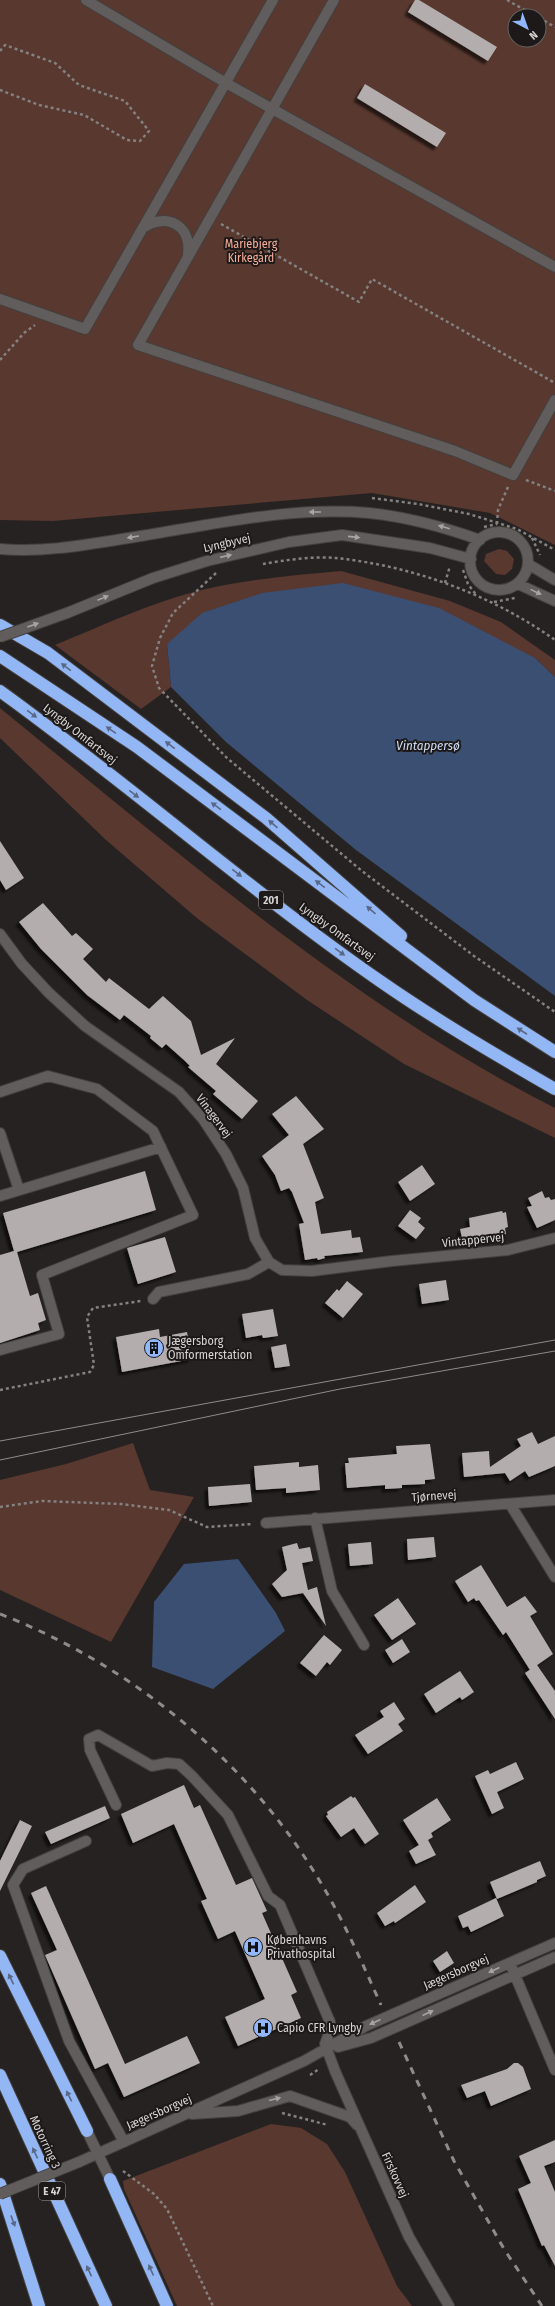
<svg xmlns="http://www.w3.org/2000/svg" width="555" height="2306" font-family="'Fira Sans Condensed',sans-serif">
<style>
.green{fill:#58382f;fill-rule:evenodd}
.water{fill:#3b4f72}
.building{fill:#b3aead;filter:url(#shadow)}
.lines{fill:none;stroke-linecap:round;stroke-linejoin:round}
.minor-casing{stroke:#43403f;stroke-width:12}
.highway-casing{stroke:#43403f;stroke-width:14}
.path{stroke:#848180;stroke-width:2.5;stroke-dasharray:3 3;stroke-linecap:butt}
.minor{stroke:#615d5c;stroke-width:10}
.highway{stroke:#93b6f4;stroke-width:12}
.tram{stroke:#8e8b8a;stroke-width:1}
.rail{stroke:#8e8b8a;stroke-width:3;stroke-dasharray:7 7;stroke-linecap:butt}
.minor-bridge-casing{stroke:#43403f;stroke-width:12;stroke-linecap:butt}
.minor-bridge{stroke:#615d5c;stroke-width:10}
.oneway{fill:#a7a4a3}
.oneway2{fill:#586886}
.labels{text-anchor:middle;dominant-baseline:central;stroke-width:4;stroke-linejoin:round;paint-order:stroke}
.shield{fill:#1c1918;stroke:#9e9c9b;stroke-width:1}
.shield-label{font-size:11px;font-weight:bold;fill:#d6d4d3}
.park-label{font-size:12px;fill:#f8ac98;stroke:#1c1918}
.street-label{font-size:12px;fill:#d6d4d3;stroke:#1c1918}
.poi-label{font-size:12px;fill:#d6d4d3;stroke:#1c1918;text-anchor:start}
.water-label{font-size:13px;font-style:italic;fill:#ccdaf3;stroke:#1c1918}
</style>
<defs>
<filter id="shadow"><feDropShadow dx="-3.5" dy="3.5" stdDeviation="1" flood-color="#0009"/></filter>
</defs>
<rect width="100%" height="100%" fill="#262221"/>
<path class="green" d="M0,0H555V545L490,513L372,493L53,521L0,520ZM515,16H539V40H515Z
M499,549L507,551L514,559L512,569L505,575L496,574L484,561L486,554Z
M341,571L450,601L501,622L555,660V677L535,658L167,644L171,687L141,709L55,645C101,626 148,604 197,591C244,580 292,575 341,571Z
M0,708C175,850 353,1006 555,1108V1138L404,1064L307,1000L198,919L106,840L0,738Z
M133,1443L150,1490L194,1497L111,1642L0,1590V1480L66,1464Z
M271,2124L301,2128L327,2144L345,2172L397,2286L412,2306H177L124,2189L123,2181Z"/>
<path class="water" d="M343,583L439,608L535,658L555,677V996L356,850L226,742L171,687L167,644L202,613L262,593Z
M238,1559L276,1613L285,1631L213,1689L152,1667L154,1602L184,1564Z"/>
<path class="building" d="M415,0H419L497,47L488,61L408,12Z
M365,84L446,133L437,147L357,98Z
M0,841L24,878L6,890L0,880Z
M43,903L72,936L76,933L93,949L83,959L106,982L109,978L149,1009L163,996L191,1021L201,1055L235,1038L216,1064L258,1101L242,1119L213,1094L216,1091L188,1067L190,1066L184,1060L166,1044L162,1048L150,1038L151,1036L124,1015L120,1020L87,995L41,949L19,922Z
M296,1096L324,1129L303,1144L324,1198L315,1202L321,1234L351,1230L352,1238L360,1237L363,1252L324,1256L325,1258L318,1260L317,1258L305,1260L299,1224L304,1223L292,1192L289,1188L281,1191L275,1175L262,1156L289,1135L272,1114Z
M422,1165L435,1184L410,1201L398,1182Z
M145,1171L156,1210L17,1252L30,1296L38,1293L46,1320L38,1323L40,1330L0,1343V1255L14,1251L3,1213Z
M542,1191L545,1198L549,1197L551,1200L555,1199V1220L537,1228L527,1207L532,1206L528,1198Z
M410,1210L421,1218L418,1222L425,1228L416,1239L398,1226Z
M502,1211L503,1213L506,1212L508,1227L505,1228L506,1234L463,1242L460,1229L470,1227L469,1218Z
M165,1237L176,1272L138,1284L127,1248Z
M446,1280L449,1300L422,1304L419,1284Z
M347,1281L363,1294L343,1318L325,1303L337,1289L339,1291Z
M273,1309L278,1336L263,1338L262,1335L246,1338L242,1314Z
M159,1329L160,1337L187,1332L192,1359L122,1372L116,1337Z
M286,1344L290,1366L275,1368L271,1347Z
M532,1432L538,1444L555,1436V1466L529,1477L525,1471L510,1481L505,1473L464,1477L462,1453L489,1451L490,1467L521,1446L517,1439Z
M430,1444L435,1479L425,1480V1484L402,1485V1488L385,1489V1485L347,1488L345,1463H349L348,1458L397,1454L396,1446Z
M299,1462V1467L318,1465L320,1490L286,1493V1488L256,1490L254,1466Z
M250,1484L252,1502L209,1506L208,1487Z
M434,1537L436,1557L408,1560L407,1539Z
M371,1542L373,1564L350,1566L348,1544Z
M297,1543L299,1549L310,1547L313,1561L302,1563L308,1590L317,1587L326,1626L303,1593L282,1597L272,1584L287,1570L282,1547Z
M481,1565L507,1607L525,1596L537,1612L530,1616L553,1654L530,1670L506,1632L503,1635L479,1600L476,1601L474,1598L468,1602L455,1581Z
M398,1598L416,1624L392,1640L374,1615Z
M324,1635L342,1650L330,1665L327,1662L316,1676L300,1663Z
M402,1639L410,1652L393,1663L385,1650Z
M537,1665L555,1691V1719L525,1673Z
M460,1671L474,1692L462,1700L460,1697L436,1713L424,1694Z
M394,1702L405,1719L398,1724L403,1731L368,1754L355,1735L384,1717L380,1711Z
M516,1762L524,1779L497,1792L504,1808L492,1814L475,1776L488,1770L490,1774Z
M184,1785L194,1808L200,1805L236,1885L252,1878L267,1911L262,1913L297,1992L291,1995L301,2018L238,2046L225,2017L265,1999L235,1931L218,1939L201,1901L207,1899L174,1824L133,1843L121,1814Z
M351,1796L353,1798L355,1797L379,1834L365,1844L354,1828L341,1837L326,1816L328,1815L327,1812Z
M437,1798L451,1820L431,1833L433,1837L421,1844L428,1840L436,1855L416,1864L409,1851L419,1845L403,1820Z
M105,1806L110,1818L51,1844L45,1832Z
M20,1820L32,1826L0,1891V1861Z
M540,1861L546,1876L537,1880V1882L497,1899L490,1882Z
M415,1885L426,1902L395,1923L394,1921L385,1926L377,1913Z
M46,1886L125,2064L187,2036L200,2063L124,2097L108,2063L95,2069L45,1955L57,1950L31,1893Z
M496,1898L504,1916L471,1932L468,1926L463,1928L458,1916Z
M447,1951L454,1963L440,1972L433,1961Z
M514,2063H518L523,2067L531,2089L491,2106L485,2091L467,2098L461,2085L507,2069Z
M555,2140V2162L544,2166L555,2192V2266L544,2245L542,2246L518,2189L531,2183L519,2156Z"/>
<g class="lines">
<g class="minor-casing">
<path id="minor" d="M86,0L226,83L555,267
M334,0L138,345L455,451L513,475L555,400
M143,228C166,212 192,225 188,254
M0,299L85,329L273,0
M470 561a29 29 0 1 1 58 0a29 29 0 1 1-58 0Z
M0,549C46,553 90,544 135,537C212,525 290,506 369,513C408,517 444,527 480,540
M528,564L555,580
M518,584L555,601
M67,613L153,578L207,561L289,542L342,535L430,548L471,559
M0,934L22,964L49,993L85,1026L179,1092L203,1119L226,1154L243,1188L255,1238L269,1262L282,1270L312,1271L392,1261L508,1250L555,1238
M0,1092L48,1076L97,1089L153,1131L193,1215L42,1275L59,1334L0,1350
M0,1133L19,1190
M0,1196L161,1147
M153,1299L159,1292L248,1274L269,1262
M510,1504L555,1577
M315,1518L332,1591L364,1645
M266,1523L555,1500
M116,1805L90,1750L89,1739L98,1735L152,1766L167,1763L179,1764L192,1776L228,1815L268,1896L280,1905L330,2022L331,2028L325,2044L335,2071L409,2237L449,2306
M86,1841L23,1869L13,1885L69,2041L124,2142
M512,1968L555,2070
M338,2047L371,2038L555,1957
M192,2114L238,2111L290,2096L350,2117L357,2125
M87,2131L110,2179
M79,2162L304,2061L366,2026L555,1943"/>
</g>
<g class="highway-casing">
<path id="highway" d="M0,625L48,653L266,818L401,936
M0,656L137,747L474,1000L555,1052
M0,691C129,784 249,890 380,981C436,1020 496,1055 555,1089
M0,1956L87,2131
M0,2075L106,2306
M110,2179L167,2306
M0,2184L39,2306"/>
</g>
<path class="path" d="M507,0L535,16
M539,18L555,27
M0,51L5,45L55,63L79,85L125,101L149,131L140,141L127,140L84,115L39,105L0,90
M221,224L359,302L372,279L555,383
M0,360L24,333L35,325
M526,480L555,491
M372,498L418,504L469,514L517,529L555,550
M497,524L498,510L508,487
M484,527L497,524
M532,538L540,555
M263,564C286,560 313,556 336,558C413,566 492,595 555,640
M463,570L468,584L477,596
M216,573L173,613L160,638L152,666L159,688L227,758L362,871L474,956L555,1012
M445,583L450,566
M494,602L515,598
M0,1390L90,1372L94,1365L87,1317L93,1308L141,1301
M0,1507L42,1501L121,1504L169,1510L207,1527L253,1524
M310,2075L319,2069
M282,2113L328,2125
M123,2171L154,2194L167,2209L213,2306"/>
<use href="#minor" class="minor"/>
<use href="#highway" class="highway"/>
<path class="tram" d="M0,1441L555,1340
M0,1460L340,1389L555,1351"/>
<path class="rail" d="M0,1614C126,1663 239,1753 311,1867C339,1910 360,1958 381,2005
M399,2042L454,2161L504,2249L542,2306"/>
<g class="minor-bridge-casing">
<path id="minor-bridge" d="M0,637L67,613
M0,2194L79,2162"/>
</g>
<use href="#minor-bridge" class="minor-bridge"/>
</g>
<defs><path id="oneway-solid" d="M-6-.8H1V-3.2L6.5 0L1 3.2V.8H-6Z"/></defs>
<g class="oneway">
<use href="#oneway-solid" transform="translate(315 512) rotate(180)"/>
<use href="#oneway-solid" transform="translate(444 527) rotate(-164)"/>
<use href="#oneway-solid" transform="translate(133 537) rotate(171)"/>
<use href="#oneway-solid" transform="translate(354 537) rotate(6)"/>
<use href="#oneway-solid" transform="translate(226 556) rotate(-13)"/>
<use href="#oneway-solid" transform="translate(536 592) rotate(26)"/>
<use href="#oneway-solid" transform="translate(103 598) rotate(-22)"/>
<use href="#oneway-solid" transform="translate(33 625) rotate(-20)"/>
<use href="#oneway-solid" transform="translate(494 1970) rotate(156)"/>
<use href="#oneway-solid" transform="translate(428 2013) rotate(-24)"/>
<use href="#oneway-solid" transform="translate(375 2022) rotate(156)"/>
<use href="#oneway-solid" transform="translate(275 2099) rotate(-14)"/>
</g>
<g class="oneway2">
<use href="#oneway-solid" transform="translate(66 667) rotate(-143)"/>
<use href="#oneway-solid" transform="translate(32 714) rotate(36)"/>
<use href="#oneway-solid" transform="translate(111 730) rotate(-146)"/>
<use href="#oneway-solid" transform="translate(170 745) rotate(-143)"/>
<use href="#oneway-solid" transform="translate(134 794) rotate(38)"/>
<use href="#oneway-solid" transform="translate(216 806) rotate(-144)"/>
<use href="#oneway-solid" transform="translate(273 824) rotate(-139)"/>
<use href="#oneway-solid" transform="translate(237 873) rotate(38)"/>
<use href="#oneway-solid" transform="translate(320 884) rotate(-143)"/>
<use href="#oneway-solid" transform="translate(371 910) rotate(-139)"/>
<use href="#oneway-solid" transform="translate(340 952) rotate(36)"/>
<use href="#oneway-solid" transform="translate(522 1031) rotate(-147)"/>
<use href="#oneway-solid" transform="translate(11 1979) rotate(-116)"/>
<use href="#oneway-solid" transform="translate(69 2096) rotate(-116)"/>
<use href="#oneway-solid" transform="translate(35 2153) rotate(-115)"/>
<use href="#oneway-solid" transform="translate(13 2221) rotate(70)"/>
<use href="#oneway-solid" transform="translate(151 2270) rotate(-114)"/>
<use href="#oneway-solid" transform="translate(89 2271) rotate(-115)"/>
</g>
<defs>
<g id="building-disc" transform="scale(1)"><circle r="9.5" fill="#91b8fd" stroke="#1c1918"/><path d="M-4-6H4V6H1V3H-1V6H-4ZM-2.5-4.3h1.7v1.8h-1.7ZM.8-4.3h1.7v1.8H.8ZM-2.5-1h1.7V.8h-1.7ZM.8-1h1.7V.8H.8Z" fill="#111"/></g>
<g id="hospital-disc" transform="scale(1)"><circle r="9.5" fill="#91b8fd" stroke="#1c1918"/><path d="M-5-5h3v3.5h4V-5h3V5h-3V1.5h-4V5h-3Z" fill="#111"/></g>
</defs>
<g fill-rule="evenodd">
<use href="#building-disc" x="154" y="1348"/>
<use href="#hospital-disc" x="253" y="1947"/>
<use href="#hospital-disc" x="263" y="2028"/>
</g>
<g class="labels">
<g class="shield">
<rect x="259" y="891" width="24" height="18" rx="3"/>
<rect x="39" y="2182" width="26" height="18" rx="3"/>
</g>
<g class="shield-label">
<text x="271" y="900">201</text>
<text x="52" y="2191">E 47</text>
</g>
<g class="park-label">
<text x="251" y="244">Mariebjerg<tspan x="251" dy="14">Kirkegård</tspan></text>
</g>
<g class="street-label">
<text transform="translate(227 543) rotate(-13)">Lyngbyvej</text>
<text transform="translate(80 734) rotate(38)">Lyngby Omfartsvej</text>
<text transform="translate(337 932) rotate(36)">Lyngby Omfartsvej</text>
<text transform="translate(214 1116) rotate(53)">Vinagervej</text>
<text transform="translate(473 1240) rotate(-6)">Vintappervej</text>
<text transform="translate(434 1496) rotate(-4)">Tjørnevej</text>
<text transform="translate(456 1972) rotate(-24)">Jægersborgvej</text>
<text transform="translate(159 2112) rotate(-24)">Jægersborgvej</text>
<text transform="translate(45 2142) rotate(65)">Motorring 3</text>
<text transform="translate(395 2175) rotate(66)">Firskovvej</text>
</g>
<g class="poi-label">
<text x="168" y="1341">Jægersborg<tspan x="168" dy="14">Omformerstation</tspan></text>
<text x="267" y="1940">Københavns<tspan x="267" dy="14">Privathospital</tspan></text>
<text x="277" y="2028">Capio CFR Lyngby</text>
</g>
<g class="water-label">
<text x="428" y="745">Vintappersø</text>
</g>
</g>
<g transform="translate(527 28) rotate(139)"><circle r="19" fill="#1c1918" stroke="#666463"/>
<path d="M0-3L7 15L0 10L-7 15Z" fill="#91b8fd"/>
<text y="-6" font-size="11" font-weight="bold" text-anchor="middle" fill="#d6d4d3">N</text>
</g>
</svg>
